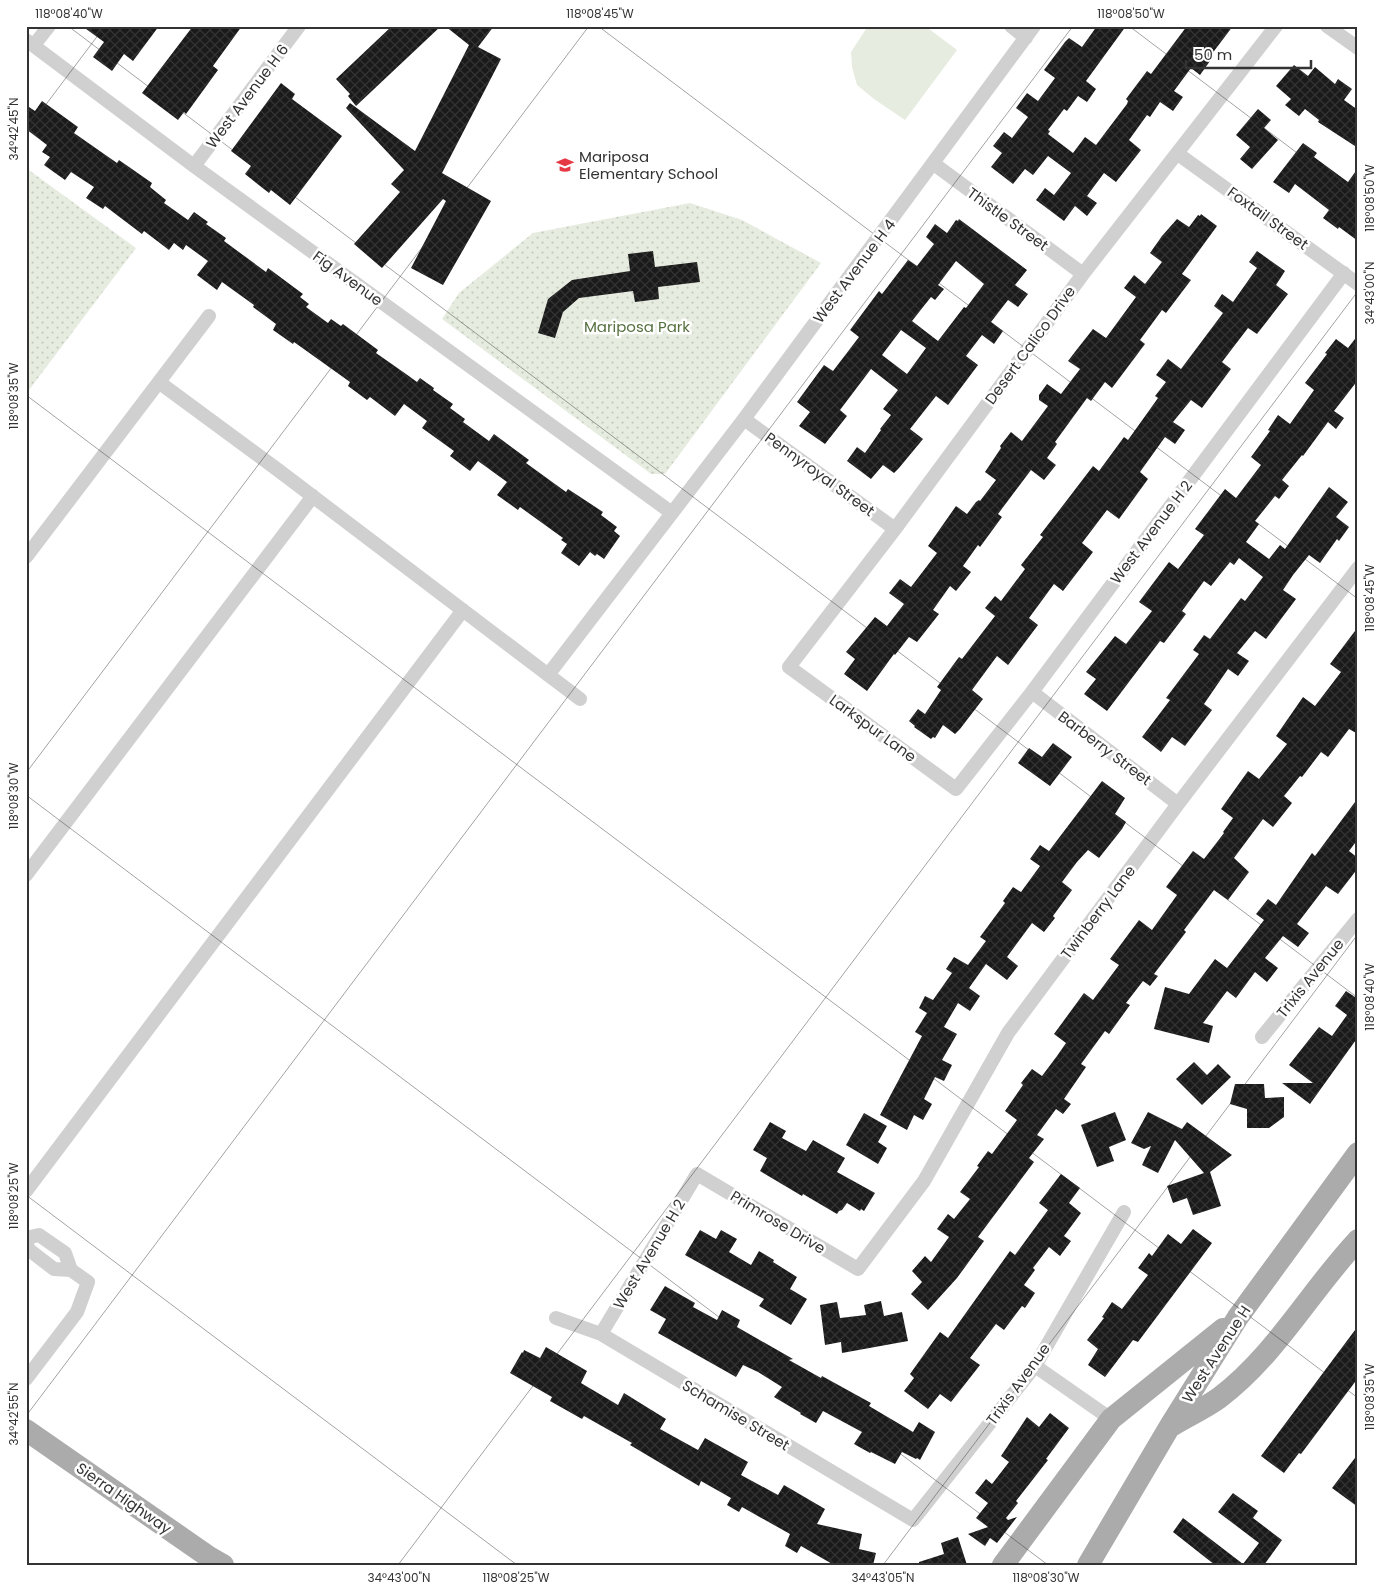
<svg xmlns="http://www.w3.org/2000/svg" width="1384" height="1591" font-family="Poppins,sans-serif">
<style>
.green{fill:#e6ecdf}
.park{fill:url(#park-dots)}
.building{fill:url(#building-cross-hatch);fill-rule:evenodd}
.lines{fill:none;stroke-linecap:round;stroke-linejoin:round}
.street{stroke:#d0d0d0;stroke-width:14}
.primary{stroke:#ababab;stroke-width:22}
.ticks{fill:none;stroke:#333;stroke-width:1;stroke-opacity:0.45}
.labels{text-anchor:middle;dominant-baseline:central;stroke-width:5;stroke-linejoin:round;paint-order:stroke}
.street-label{font-size:15px;fill:#333;stroke:#fff}
.poi-label{font-size:15px;fill:#333;stroke:#fff;text-anchor:start}
.park-label{font-size:15px;fill:#56703f;stroke:#fff}
.neatline{fill:none;stroke:#333;stroke-width:2}
.ticks-label{font-size:12px;text-anchor:middle;fill:#333}
</style>
<defs>
<pattern id="park-dots" width="8" height="8" patternUnits="userSpaceOnUse" patternTransform="scale(1.25)"><rect width="8" height="8" fill="#e6ecdf"/><path d="M2 2h.1M6 6h.1" fill="none" stroke="#c6cbc0" stroke-width="1.8" stroke-linecap="round"/></pattern>
<pattern id="building-cross-hatch" width="8" height="8" patternUnits="userSpaceOnUse" patternTransform="scale(1.25)"><rect width="8" height="8" fill="#1a1a1a"/><path d="M0 0l8 8M0 8l8-8" fill="none" stroke="#333"/></pattern>
</defs>
<rect width="100%" height="100%" fill="#fff"/>
<path class="green" d="M868,26H925L957,50L905,120L874,99L857,85L852,67L851,52Z"/>
<path class="park" d="M26,168L136,248L26,394Z
M690,203L742,220L821,263L665,474H651L442,319L459,293L533,233Z"/>
<path class="building" d="M82,26H159L133,61L124,54L112,71L93,57L104,42Z
M193,26H242L213,66L218,70L186,114L184,112L178,120L142,93Z
M392,26H441L356,106L348,96L350,94L336,79Z
M445,26H494L478,47L501,59L442,173L491,201L443,285L411,268L446,201L443,199L382,268L354,244L400,192L391,184L404,170L346,108L350,103L415,151L469,45Z
M1097,26H1126L1086,81L1096,89L1087,102L1078,96L1067,111L1064,109L1048,130L1050,131L1048,134L1073,153L1085,137L1096,145L1127,104L1128,101L1126,99L1147,71L1151,74L1187,26H1233L1208,59L1210,61L1200,75L1191,68L1174,91L1183,97L1173,111L1160,102L1150,117L1147,115L1129,140L1141,150L1116,182L1104,173L1087,196L1097,203L1087,216L1075,206L1064,221L1036,200L1045,188L1054,195L1071,173L1048,156L1033,175L1025,169L1013,184L991,167L1002,153L993,146L1004,132L1012,138L1028,117L1016,108L1027,93L1038,101L1055,78L1044,70L1065,42L1069,38L1082,47Z
M1294,65L1308,76L1315,67L1335,84L1338,79L1352,89L1344,100L1358,110V148L1318,122L1319,120L1305,109L1299,116L1285,105L1291,99L1276,86Z
M281,83L295,94L292,99L342,136L290,205L271,190L269,193L245,174L251,166L231,151Z
M42,101L78,127L74,133L117,163L119,160L152,183L150,187L166,200L164,203L188,220L194,212L208,222L206,224L226,238L224,241L266,272L268,268L303,294L300,297L309,304L306,307L328,323L331,319L341,326L343,324L378,350L376,353L406,374L417,382L420,378L434,388L433,390L453,404L450,408L465,419L463,422L489,441L494,434L529,460L526,463L566,492L568,489L603,512L601,515L617,527L614,531L620,536L604,559L597,554L595,556L590,552L579,566L561,553L567,544L561,540L563,538L520,507L518,510L497,495L507,482L478,461L470,471L450,456L454,451L422,428L427,421L404,404L395,416L370,397L367,400L348,386L350,382L294,342L293,344L273,330L276,324L253,307L254,305L222,282L217,290L197,275L208,261L186,245L183,250L174,243L169,250L144,231L142,234L105,206L103,209L86,198L94,187L71,172L65,180L44,165L50,157L42,152L47,145L26,129V105L35,111Z
M1258,109L1271,120L1264,128L1278,140L1252,169L1240,159L1250,147L1236,135Z
M1303,143L1317,153L1314,157L1348,182L1358,168V241L1339,227L1338,229L1323,218L1329,210L1295,184L1289,193L1273,182Z
M1201,214L1217,226L1182,274L1191,280L1166,313L1162,310L1140,340L1145,344L1112,388L1105,382L1091,401L1087,398L1055,442L1057,444L1047,458L1056,465L1044,480L1031,470L998,514L1002,517L980,547L978,545L963,566L971,572L956,591L950,586L933,610L939,614L917,642L909,637L895,655L894,654L867,691L844,674L855,659L846,652L875,617L887,626L904,604L889,593L900,579L911,587L937,553L928,546L956,506L967,514L976,502L979,500L980,501L996,480L985,472L1001,448L1000,446L1011,432L1022,441L1048,406L1039,400V395L1047,384L1061,394L1080,369L1068,361L1078,348L1093,329L1106,338L1125,312L1136,297L1124,288L1134,275L1145,284L1162,262L1150,253L1162,236L1177,219L1189,227L1198,215L1200,216Z
M959,219L1027,270L1015,285L1028,294L1018,307L1008,300L991,322L1003,331L994,344L982,335L966,356L978,365L948,405L936,396L910,429L923,439L899,468L894,473L883,465L871,479L847,461L857,447L865,453L881,430L880,429L891,415L883,409L898,390L871,369L840,410L847,416L825,444L799,426L810,412L797,402L824,365L833,371L859,337L850,330L879,291L882,294L908,260L917,266L934,244L926,237L935,224L947,233L956,220L958,221ZM956,261L984,284L966,308L964,307L938,341L912,321L931,297L935,300L944,289L938,285ZM901,330L926,348L907,374L882,355Z
M653,251L655,267L697,262L700,282L658,287L659,299L635,302L633,291L579,298L563,312L555,338L538,333L548,299L572,280L630,271L628,254Z
M1257,251L1285,271L1276,285L1288,294L1257,334L1248,328L1222,362L1231,369L1202,408L1191,400L1173,422L1185,430L1175,444L1165,437L1140,472L1148,479L1119,519L1107,510L1082,543L1093,552L1063,591L1054,584L1029,618L1038,625L1008,665L997,656L972,690L983,699L960,729L955,734L943,725L935,738L933,737L931,739L914,727L915,726L909,721L918,709L925,714L941,690L937,687L959,657L962,659L995,616L985,608L995,596L1001,601L1025,569L1021,565L1043,537L1040,535L1064,504L1093,466L1099,471L1124,437L1128,440L1158,398L1155,396L1166,382L1156,375L1168,359L1181,369L1223,313L1214,306L1222,294L1233,302L1257,268L1249,262Z
M1358,335V380L1334,411L1344,418L1336,429L1328,422L1303,456L1302,455L1282,480L1289,486L1279,499L1275,496L1255,521L1259,524L1246,542L1269,559L1280,545L1285,549L1329,487L1348,502L1336,517L1349,527L1339,541L1337,539L1320,563L1309,555L1293,575L1283,590L1296,599L1266,639L1255,631L1237,653L1249,661L1238,676L1228,669L1204,704L1212,710L1185,746L1172,737L1161,752L1142,737L1170,700L1166,698L1199,654L1193,650L1204,635L1210,639L1241,598L1245,601L1263,577L1239,558L1234,565L1230,562L1211,586L1204,581L1182,611L1186,614L1164,643L1160,641L1107,711L1084,694L1096,679L1086,672L1115,636L1126,644L1152,611L1139,602L1169,562L1178,569L1204,535L1195,529L1225,489L1236,498L1261,465L1251,457L1270,431L1268,430L1278,415L1290,424L1314,390L1305,383L1327,354L1325,353L1336,339L1348,348Z
M1358,627V734L1349,729L1328,757L1321,752L1302,777L1300,776L1284,796L1292,803L1273,827L1263,819L1234,858L1249,872L1228,900L1214,890L1184,930L1186,932L1154,974L1158,976L1150,986L1143,981L1126,1003L1130,1005L1109,1034L1105,1031L1081,1064L1086,1067L1064,1099L1071,1104L1063,1114L1056,1109L1037,1135L1044,1139L1029,1158L1034,1162L978,1237L984,1241L957,1278L928,1310L911,1294L922,1282L912,1271L925,1256L931,1262L949,1237L937,1229L948,1214L954,1219L970,1199L960,1192L979,1167L977,1166L988,1151L992,1154L1017,1120L1005,1111L1023,1085L1021,1083L1032,1069L1042,1076L1057,1056L1066,1043L1054,1034L1084,993L1093,1000L1119,965L1110,959L1139,920L1152,930L1177,895L1166,887L1193,851L1204,859L1224,833L1223,832L1233,818L1221,809L1248,771L1259,779L1287,744L1276,736L1303,697L1315,706L1341,672L1330,664Z
M1053,743L1072,757L1050,786L1018,763L1029,748L1042,757Z
M1102,781L1125,798L1115,814L1126,822L1122,829L1099,858L1088,850L1077,862L1062,882L1072,890L1053,916L1055,918L1044,932L1032,923L1007,957L1018,966L1007,980L986,964L969,988L980,996L970,1011L958,1003L944,1027L957,1034L942,1060L952,1065L944,1081L935,1077L924,1099L932,1104L923,1120L914,1115L907,1130L880,1115L922,1036L915,1032L927,1013L919,1008L925,996L933,1000L952,973L946,969L954,957L968,965L986,941L980,937L1005,903L1003,901L1013,887L1021,892L1040,866L1030,859L1040,845L1049,851Z
M1358,798V839L1349,851L1358,858V868L1338,894L1326,886L1297,924L1309,933L1298,947L1283,936L1265,958L1278,968L1267,982L1255,972L1236,998L1227,991L1203,1023L1213,1026L1209,1043L1154,1029L1165,987L1189,994L1215,959L1227,968L1264,920L1256,914L1268,899L1276,905L1312,853L1315,856Z
M1346,991L1358,999V1037L1310,1104L1282,1083H1313L1289,1065L1319,1027L1332,1036L1347,1015L1335,1006Z
M1194,1062L1207,1075L1218,1064L1231,1077L1202,1105L1176,1079Z
M1235,1084H1264L1265,1098L1284,1097V1117L1269,1128H1247V1109L1230,1104Z
M1115,1112L1126,1140L1109,1147L1114,1161L1097,1167L1081,1125Z
M1148,1112L1182,1129L1187,1122L1232,1155L1210,1172L1221,1206L1193,1215L1187,1198L1173,1203L1167,1186L1204,1173L1175,1140L1158,1173L1142,1165L1151,1146L1144,1149L1131,1143Z
M864,1113L887,1126L878,1142L887,1148L878,1164L846,1145Z
M770,1122L786,1131L782,1138L806,1151L813,1140L845,1158L837,1172L875,1193L864,1211L861,1209L860,1211L847,1203L842,1210L839,1211L837,1214L803,1194L802,1196L760,1171L767,1158L753,1150Z
M1061,1174L1080,1188L1069,1203L1081,1213L1064,1236L1071,1241L1060,1256L1049,1247L1033,1268L1035,1270L1024,1285L1035,1293L1025,1308L1022,1306L1004,1330L996,1324L970,1358L980,1365L951,1402L940,1394L928,1409L904,1391L914,1378L910,1374L940,1332L948,1338L1010,1251L1015,1255L1048,1210L1039,1203Z
M1193,1229L1212,1243L1138,1342L1133,1340L1105,1377L1088,1365L1098,1349L1087,1340L1104,1318L1102,1317L1112,1302L1122,1309L1148,1275L1138,1268L1149,1253L1152,1256L1168,1234L1181,1244Z
M700,1230L716,1239L721,1230L737,1239L729,1252L751,1265L759,1251L774,1260L773,1262L797,1277L790,1289L807,1299L791,1325L759,1306L764,1299L685,1255Z
M665,1286L695,1303L693,1307L717,1320L722,1310L740,1320L737,1327L793,1359L789,1360L821,1378L822,1376L871,1403L869,1406L913,1432L919,1422L935,1432L920,1460L917,1458L916,1459L902,1452L895,1464L871,1452L870,1453L854,1444L862,1432L823,1411L816,1423L800,1414L801,1413L774,1397L782,1387L758,1372L743,1365L736,1377L658,1333L666,1319L650,1310Z
M881,1301L884,1316L902,1312L908,1341L842,1353L841,1342L825,1345L820,1305L837,1302L840,1318L866,1315L864,1305Z
M1358,1326V1378L1301,1454L1299,1453L1284,1473L1261,1456Z
M546,1347L587,1371L581,1383L618,1405L624,1393L666,1419L660,1429L698,1450L705,1438L748,1462L741,1475L778,1495L784,1485L825,1509L817,1524L862,1534L859,1549L876,1553L873,1565H834L801,1546L797,1553L785,1546L790,1534L742,1507L739,1512L727,1505L731,1498L701,1481L699,1486L630,1445L632,1443L584,1416L582,1419L550,1401L552,1397L510,1373L522,1352L523,1353L524,1350L540,1358Z
M1050,1413L1069,1428L1046,1459L1048,1460L1016,1501L1018,1503L1006,1518L1008,1520L1017,1517L997,1543L990,1538L985,1546L968,1534L988,1527L976,1518L988,1503L975,1493L986,1479L992,1484L1009,1462L1001,1456L1027,1417L1039,1427Z
M1358,1454V1507L1332,1488Z
M1233,1493L1258,1511L1253,1518L1282,1540L1264,1565H1215L1173,1532L1183,1518L1243,1564L1259,1543L1218,1512Z
M958,1537L967,1565H919V1562L944,1554L941,1543Z"/>
<g class="lines">
<path class="street" d="M1011,26L1026,38
M1276,26L1083,274L895,529L789,667L956,789L1032,692L1344,273
M1327,26L1358,48
M26,40L194,166L672,513
M34,45L49,26
M1178,154L1358,284
M934,164L1083,274
M194,166L299,26
M160,383L278,470L580,699
M744,419L895,529
M26,557L209,316
M548,675L744,419L1034,26
M1032,692L1178,804
M26,875L313,496
M1262,1037L1358,919
M26,1191L463,610
M26,1237L28,1249L54,1269L71,1270
M556,1318L601,1334L913,1520L1035,1366L1124,1212
M601,1334L697,1174L858,1269L924,1181L1008,1033L1178,804L1358,568
M1035,1366L1111,1419
M26,1379L77,1312L88,1282L71,1270L65,1253L39,1235L26,1238"/>
<path class="primary" d="M1173,1425C1188,1416 1205,1408 1219,1398C1276,1355 1310,1291 1358,1240
M26,1430L209,1557L223,1565
M1003,1565L1111,1419L1223,1329
M1088,1565L1170,1426L1238,1317L1358,1153"/>
</g>
<path class="ticks" d="M68,26L1358,998M598,26L1358,599M1129,26L1358,199M26,131L105,26M26,395L1358,1398M26,773L589,26M26,795L1048,1565M26,1195L517,1565M26,1416L1073,26M398,1565L1358,291M883,1565L1358,934"/>
<defs>
<g id="school-bare" transform="scale(1.35)"><path d="M0-5L7-2L0 1L-7-2ZM-4 1L0 2.5L4 1V4Q0 6-4 4Z" fill="#e63946" stroke="#fff" stroke-width="2.5" paint-order="stroke"/></g>
</defs>
<g fill-rule="evenodd">
<use href="#school-bare" x="565" y="165"/>
</g>
<g class="labels">
<g class="street-label">
<text transform="translate(247 96) rotate(-53)">West Avenue H 6</text>
<text transform="translate(1268 218) rotate(36)">Foxtail Street</text>
<text transform="translate(1008 219) rotate(36)">Thistle Street</text>
<text transform="translate(854 271) rotate(-53)">West Avenue H 4</text>
<text transform="translate(348 278) rotate(36)">Fig Avenue</text>
<text transform="translate(1030 345) rotate(-54)">Desert Calico Drive</text>
<text transform="translate(820 474) rotate(36)">Pennyroyal Street</text>
<text transform="translate(1151 532) rotate(-53)">West Avenue H 2</text>
<text transform="translate(873 728) rotate(36)">Larkspur Lane</text>
<text transform="translate(1105 748) rotate(37)">Barberry Street</text>
<text transform="translate(1098 912) rotate(-53)">Twinberry Lane</text>
<text transform="translate(1310 978) rotate(-51)">Trixis Avenue</text>
<text transform="translate(778 1222) rotate(31)">Primrose Drive</text>
<text transform="translate(649 1254) rotate(-59)">West Avenue H 2</text>
<text transform="translate(1216 1354) rotate(-57)">West Avenue H</text>
<text transform="translate(1018 1384) rotate(-54)">Trixis Avenue</text>
<text transform="translate(736 1415) rotate(31)">Schamise Street</text>
<text transform="translate(124 1498) rotate(35)">Sierra Highway</text>
</g>
<g class="poi-label">
<text x="579" y="156">Mariposa<tspan x="579" dy="17">Elementary School</tspan></text>
</g>
<g class="park-label">
<text x="637" y="326">Mariposa Park</text>
</g>
</g>
<rect width="1384" height="1591" fill="none" stroke="#ffffff" stroke-width="55"/>
<path d="M1186 60v8h125v-8" fill="none" stroke="#333333" stroke-width="2.5"/>
<text x="1194" y="60" font-size="15" fill="#333333" stroke="#ffffff" stroke-width="4" paint-order="stroke">50 m</text>
<rect x="28" y="28" width="1328" height="1536" class="neatline"/>
<g class="ticks-label">
<text x="69" y="18">118°08'40"W</text>
<text x="600" y="18">118°08'45"W</text>
<text x="1131" y="18">118°08'50"W</text>
<text transform="translate(14 129) rotate(-90)" y="4">34°42'45"N</text>
<text transform="translate(1370 198) rotate(-90)" y="4">118°08'50"W</text>
<text transform="translate(1370 293) rotate(-90)" y="4">34°43'00"N</text>
<text transform="translate(14 396) rotate(-90)" y="4">118°08'35"W</text>
<text transform="translate(1370 598) rotate(-90)" y="4">118°08'45"W</text>
<text transform="translate(14 796) rotate(-90)" y="4">118°08'30"W</text>
<text transform="translate(1370 997) rotate(-90)" y="4">118°08'40"W</text>
<text transform="translate(14 1196) rotate(-90)" y="4">118°08'25"W</text>
<text transform="translate(1370 1397) rotate(-90)" y="4">118°08'35"W</text>
<text transform="translate(14 1414) rotate(-90)" y="4">34°42'55"N</text>
<text x="399" y="1582">34°43'00"N</text>
<text x="516" y="1582">118°08'25"W</text>
<text x="883" y="1582">34°43'05"N</text>
<text x="1046" y="1582">118°08'30"W</text>
</g>
</svg>
